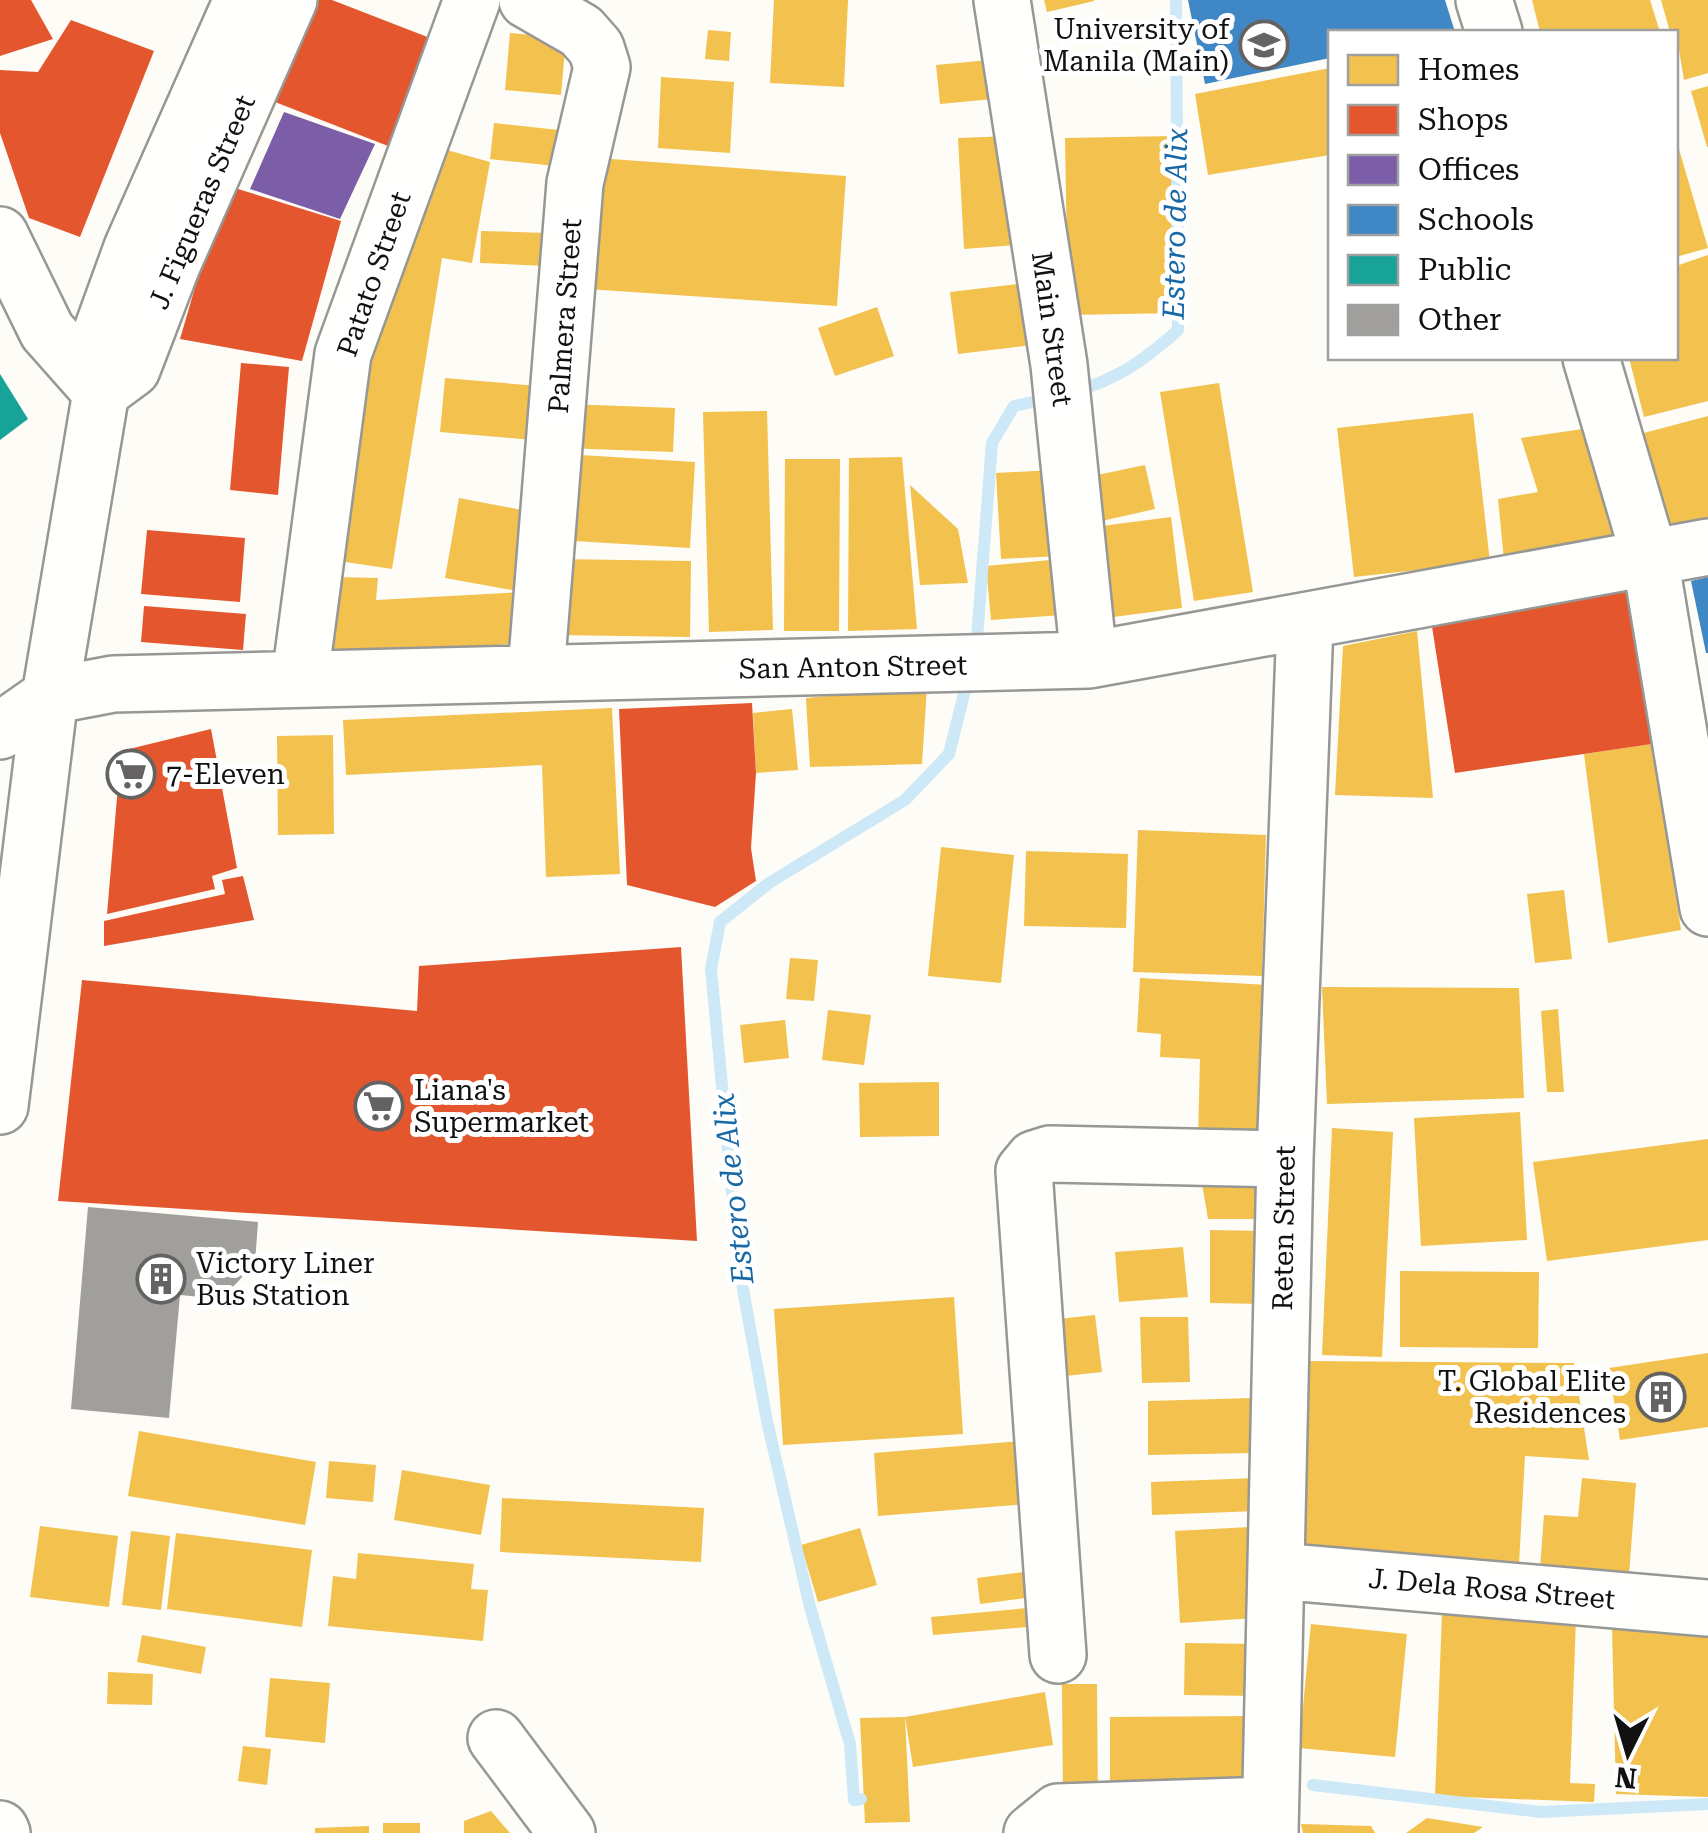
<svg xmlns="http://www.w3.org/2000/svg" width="1708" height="1833" font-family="'Roboto Serif',serif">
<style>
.homes{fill:#f2c14e}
.shops{fill:#e4572e}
.offices{fill:#7b5ea7}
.schools{fill:#3f88c5}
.public{fill:#17a398}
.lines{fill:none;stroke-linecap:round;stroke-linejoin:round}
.stream{stroke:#cde8f7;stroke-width:12}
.building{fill:#a19f9c}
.minor-casing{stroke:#979795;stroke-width:60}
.minor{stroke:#fffffe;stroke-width:55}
.labels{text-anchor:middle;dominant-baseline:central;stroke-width:10;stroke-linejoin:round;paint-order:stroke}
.poi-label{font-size:28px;fill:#111;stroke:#fff;text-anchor:start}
.street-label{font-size:28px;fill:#111;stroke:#fff}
.water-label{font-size:30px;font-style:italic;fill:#1768a6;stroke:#fff}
</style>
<rect width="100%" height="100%" fill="#fdfcf7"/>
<path class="homes" d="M774,0H848L844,87L770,83Z
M1044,0H1094V1L1047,12Z
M1532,0H1650L1660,32H1540Z
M1661,0H1708V73L1684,80L1676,32H1670Z
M708,30L731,32L729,61L705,59Z
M510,33L566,38L561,95L505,90Z
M1010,58L1014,97L940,104L936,65Z
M1330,68V155L1208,175L1195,94Z
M661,77L734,82L730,153L658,148Z
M1708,86V147H1707L1691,91Z
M494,123L568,131L565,167L490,159Z
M1010,136L1016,245L964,249L958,138Z
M1173,136L1177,313L1068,315L1065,138Z
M1676,139L1708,248L1676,257Z
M447,150L490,162L472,263L442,258L392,569L339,561L369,356Z
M597,158L846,176L837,306L587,289Z
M481,231L548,233L546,266L480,263Z
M1708,255V401L1644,417L1629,358H1676V266Z
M1035,282L1042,344L958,354L950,292Z
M877,307L894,356L835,376L818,328Z
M445,378L538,386L533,440L440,432Z
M1219,383L1253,592L1194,601L1160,392Z
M566,404L675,408L673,452L564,448Z
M767,411L773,630L709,632L703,412Z
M1473,413L1490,562L1354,577L1337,428Z
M1708,416V525L1662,534L1640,434Z
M1590,428L1620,545L1505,570L1498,499L1538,492L1521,438Z
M564,454L695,462L690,548L558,540Z
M902,457L917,629L848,631L849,458Z
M785,459H840L839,631H784Z
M1145,465L1155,509L1093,523L1083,478Z
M1054,470L1059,556L1001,559L996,473Z
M910,485L958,529L968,583L920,585Z
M459,498L538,513L529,642L371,656L330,655L336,577L378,578L376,600L523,592L445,578Z
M1171,517L1182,608L1098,619L1086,528Z
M1071,558L1076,614L991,620L986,566Z
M558,559L691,561L690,637L557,635Z
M1417,631L1433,798L1335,795L1343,646Z
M927,687L922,764L810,767L806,698Z
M612,708L620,874L546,877L542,765L346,775L343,720Z
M792,709L798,770L756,773L753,713Z
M333,735L334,834L278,835L277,736Z
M1652,744L1681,930L1608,943L1584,754Z
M1138,830L1266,835L1262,976L1133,972Z
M941,847L1014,855L1001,983L928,976Z
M1026,851L1128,854L1126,928L1024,926Z
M1564,890L1572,959L1535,963L1527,894Z
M790,958L818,960L814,1001L786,999Z
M1140,978L1269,985L1263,1145L1198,1138L1200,1059L1160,1057L1161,1034L1137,1032Z
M1322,987L1519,988L1524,1098L1327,1104Z
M1558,1009L1564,1092H1547L1541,1011Z
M828,1010L871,1015L864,1065L822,1060Z
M785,1020L789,1058L744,1063L740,1025Z
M939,1082V1136L860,1137L859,1083Z
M1520,1112L1527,1240L1421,1246L1414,1118Z
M1332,1128L1393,1132L1382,1357L1322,1355Z
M1708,1139V1240L1547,1261L1533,1162Z
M1262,1171L1261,1219H1208L1200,1172Z
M1210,1230L1266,1231L1261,1304L1210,1303Z
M1183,1247L1188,1297L1119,1302L1115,1252Z
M1400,1271L1539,1272L1538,1348L1400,1347Z
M954,1297L963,1434L783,1445L774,1309Z
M1095,1315L1102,1372L1065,1376L1058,1319Z
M1140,1317H1188L1190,1382L1142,1383Z
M1708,1353V1427L1620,1440L1609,1368Z
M1306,1361L1574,1363L1589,1460L1525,1456L1519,1564L1300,1550Z
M1253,1398L1254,1453L1148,1455V1401Z
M139,1431L316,1462L305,1525L128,1496Z
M1033,1440L1038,1503L878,1516L874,1453Z
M329,1461L376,1465L373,1502L326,1498Z
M402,1470L490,1485L481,1535L394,1520Z
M1257,1478L1258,1511L1152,1515L1151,1482Z
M1582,1478L1636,1483L1629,1575L1540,1568L1544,1515L1578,1517Z
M502,1498L704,1508L701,1562L500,1552Z
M40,1526L118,1536L109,1607L30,1597Z
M1250,1527L1255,1618L1180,1623L1175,1531Z
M860,1528L877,1585L818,1602L801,1545Z
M131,1531L170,1536L161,1610L122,1605Z
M176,1533L312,1550L302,1627L167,1609Z
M358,1553L474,1564L471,1589L488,1590L483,1641L328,1626L333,1576L356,1579Z
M1047,1569L1050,1595L980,1604L977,1578Z
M1049,1606L1051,1625L933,1635L931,1617Z
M1442,1613L1576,1619L1570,1783L1595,1784L1594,1802L1435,1796Z
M1311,1624L1407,1634L1395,1757L1299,1748Z
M1612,1627L1708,1631V1797L1616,1794Z
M142,1635L206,1647L201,1674L137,1662Z
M1185,1643L1259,1644L1258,1696L1184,1695Z
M108,1672L153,1674L152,1705L107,1704Z
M270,1678L330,1683L325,1743L265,1737Z
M1062,1684H1097L1098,1805H1063Z
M1045,1692L1053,1745L913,1767L905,1717L910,1822L865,1823L860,1718L905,1717Z
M1251,1716L1252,1801L1110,1804V1717Z
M243,1746L271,1749L267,1785L238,1781Z
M491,1811L510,1833H464V1821Z
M1427,1818L1483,1827L1474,1833H1406Z
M383,1823H420V1833H383Z
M1301,1824L1371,1826L1375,1833H1303Z
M369,1826V1833H315V1828Z"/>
<path class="shops" d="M0,0H31L53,39L0,56Z
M315,0H332L430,38L388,146L275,102Z
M71,20L154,51L80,237L29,218L0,133V70L38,72Z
M225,185L341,221L302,361L180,339Z
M241,363L289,367L278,495L230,490Z
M147,530L245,538L240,602L141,594Z
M1627,584L1652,744L1455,773L1430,614Z
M144,606L246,614L243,650L141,642Z
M752,703L756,773L751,848L756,881L715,907L627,885L619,709Z
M211,729L237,868L212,876L215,889L107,914L121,751Z
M243,876L254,920L104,946V921L225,894L222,880Z
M681,947L697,1241L58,1201L82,980L417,1011L419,966Z"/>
<path class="offices" d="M284,112L375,144L340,219L250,189Z"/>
<path class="schools" d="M1188,0H1445L1455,32H1330V58L1205,84Z
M1708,577V653H1706L1691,581Z"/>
<path class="public" d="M0,374L28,419L0,440Z"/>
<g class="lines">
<path class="stream" d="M1075,391C1117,380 1147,358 1178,330L1176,0
M977,638L992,443L1014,406L1050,398
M1313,1785L1541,1812L1708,1804
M861,1799L854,1800L850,1744L810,1607L767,1421L739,1267L711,969L720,922L769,883L905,800L949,754L967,682"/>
</g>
<path class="building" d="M88,1207L258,1222L255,1263L222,1299L180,1295L169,1418L71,1409Z"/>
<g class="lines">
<g class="minor-casing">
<path id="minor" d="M527,0L581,31L596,48L602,67L575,183L536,672
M1002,0L1059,365L1089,660
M1484,0L1494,32
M0,235L47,331L101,392
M1591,358L1650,558L1708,908
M101,392L132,369L172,265L289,0
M300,678L343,354L472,0
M0,731L50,696L113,684L1089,660L1708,547
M0,1106L50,696L101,392L95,350L132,248L242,0
M1277,1571L1708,1608
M1058,1655L1024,1171L1034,1159L1050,1154L1285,1159
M496,1738L567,1833
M0,1829L2,1833
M1032,1833L1058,1812L1270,1805
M1270,1833L1285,1159L1305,623"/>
</g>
<use href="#minor" class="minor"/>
</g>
<defs>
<g id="university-ring" transform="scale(2.5)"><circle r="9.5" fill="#fff" stroke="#646362" stroke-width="1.5"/><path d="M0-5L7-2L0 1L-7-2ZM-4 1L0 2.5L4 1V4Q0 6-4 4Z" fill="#646362"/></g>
<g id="supermarket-ring" transform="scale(2.5)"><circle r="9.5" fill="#fff" stroke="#646362" stroke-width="1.5"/><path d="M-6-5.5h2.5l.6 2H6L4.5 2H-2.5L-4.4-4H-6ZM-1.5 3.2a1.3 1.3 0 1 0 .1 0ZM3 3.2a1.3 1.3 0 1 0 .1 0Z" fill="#646362"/></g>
<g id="building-ring" transform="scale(2.5)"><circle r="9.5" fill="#fff" stroke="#646362" stroke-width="1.5"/><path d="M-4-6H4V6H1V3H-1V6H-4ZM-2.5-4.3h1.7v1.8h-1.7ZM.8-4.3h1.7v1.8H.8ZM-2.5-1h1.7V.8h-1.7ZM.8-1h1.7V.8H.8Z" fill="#646362"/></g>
</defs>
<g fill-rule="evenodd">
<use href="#university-ring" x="1264" y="45"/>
<use href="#supermarket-ring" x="131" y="774"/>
<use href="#supermarket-ring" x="379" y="1106"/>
<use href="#building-ring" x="161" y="1279"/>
<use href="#building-ring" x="1661" y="1397"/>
</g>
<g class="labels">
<g class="poi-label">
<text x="1229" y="29" text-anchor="end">University of<tspan x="1229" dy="32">Manila (Main)</tspan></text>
<text x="166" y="774">7-Eleven</text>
<text x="414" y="1090">Liana's<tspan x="414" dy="32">Supermarket</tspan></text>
<text x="196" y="1263">Victory Liner<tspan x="196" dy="32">Bus Station</tspan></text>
<text x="1626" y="1381" text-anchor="end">T. Global Elite<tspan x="1626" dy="32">Residences</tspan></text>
</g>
<g class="street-label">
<text transform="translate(202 202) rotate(-67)">J. Figueras Street</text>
<text transform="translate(374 274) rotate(-71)">Patato Street</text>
<text transform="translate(565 316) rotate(-86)">Palmera Street</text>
<text transform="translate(1052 329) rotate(82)">Main Street</text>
<text transform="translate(853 667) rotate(-1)">San Anton Street</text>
<text transform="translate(1284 1228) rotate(-89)">Reten Street</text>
<text transform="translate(1492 1589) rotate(5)">J. Dela Rosa Street</text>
</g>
<g class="water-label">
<text transform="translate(1175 224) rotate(-89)">Estero de Alix</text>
<text transform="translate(733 1189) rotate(-96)">Estero de Alix</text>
</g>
</g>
<rect x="1328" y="30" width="350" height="330" fill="#ffffff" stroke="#a0a0a0" stroke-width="2.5"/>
<rect x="1348" y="55" width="50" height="30" fill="#f2c14e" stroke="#a0a0a0" stroke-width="2.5"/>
<text x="1418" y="80" font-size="30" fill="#111111">Homes</text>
<rect x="1348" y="105" width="50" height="30" fill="#e4572e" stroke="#a0a0a0" stroke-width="2.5"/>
<text x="1418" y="130" font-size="30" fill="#111111">Shops</text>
<rect x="1348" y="155" width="50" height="30" fill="#7b5ea7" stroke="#a0a0a0" stroke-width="2.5"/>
<text x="1418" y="180" font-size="30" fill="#111111">Offices</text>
<rect x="1348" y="205" width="50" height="30" fill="#3f88c5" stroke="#a0a0a0" stroke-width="2.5"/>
<text x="1418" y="230" font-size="30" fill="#111111">Schools</text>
<rect x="1348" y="255" width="50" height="30" fill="#17a398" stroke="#a0a0a0" stroke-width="2.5"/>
<text x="1418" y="280" font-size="30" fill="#111111">Public</text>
<rect x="1348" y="305" width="50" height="30" fill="#a19f9c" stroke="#a0a0a0" stroke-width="2.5"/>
<text x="1418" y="330" font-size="30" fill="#111111">Other</text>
<g transform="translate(1628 1753) rotate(185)" stroke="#ffffff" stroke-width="8" paint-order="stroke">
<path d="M0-8L18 38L0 25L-18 38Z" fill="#111111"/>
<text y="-15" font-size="28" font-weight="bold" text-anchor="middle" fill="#111111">N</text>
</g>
</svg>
